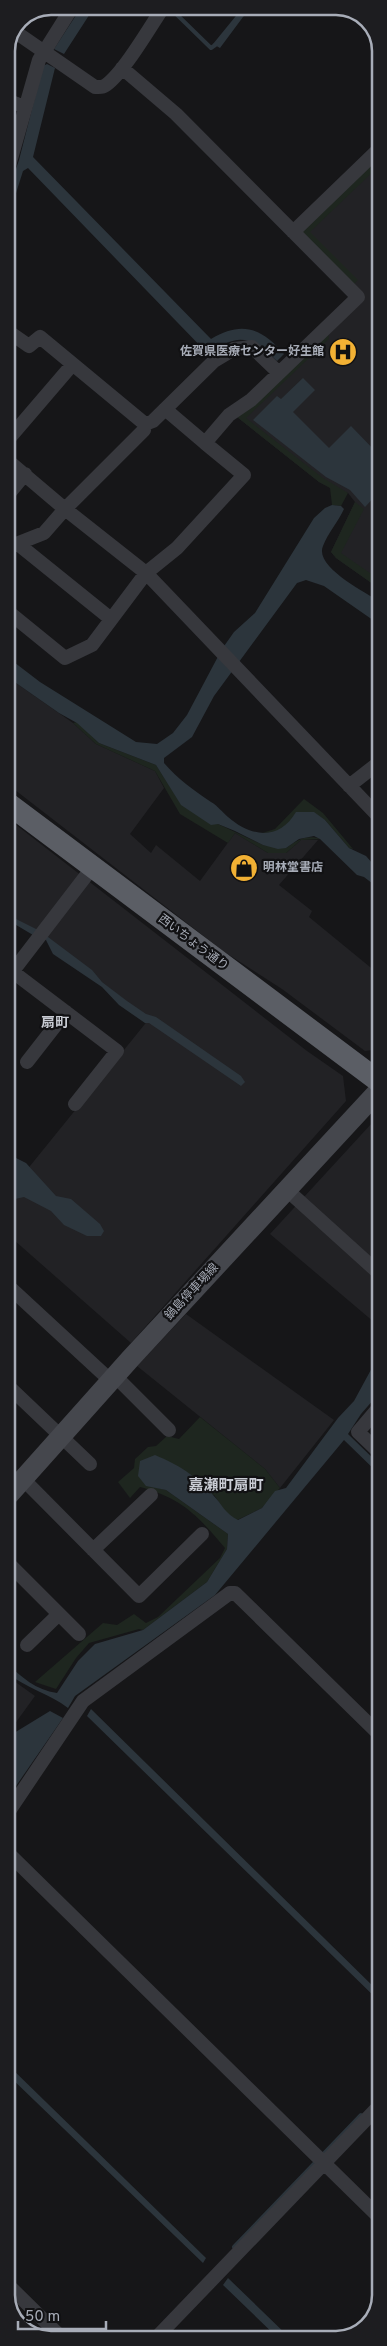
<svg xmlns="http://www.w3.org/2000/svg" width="387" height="2346" font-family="Overpass,'Noto Sans JP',sans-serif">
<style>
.built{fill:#222225}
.green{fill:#1e261f}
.water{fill:#2c353c}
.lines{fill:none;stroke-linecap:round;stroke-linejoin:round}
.stream{stroke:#2c353c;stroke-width:4}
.minor{stroke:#37383d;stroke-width:14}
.secondary{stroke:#45474d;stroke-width:20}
.trunk{stroke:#5b5e65;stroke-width:22}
.labels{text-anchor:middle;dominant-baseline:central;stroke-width:4.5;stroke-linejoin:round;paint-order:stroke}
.poi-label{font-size:12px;font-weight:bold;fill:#a8adb8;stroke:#111113;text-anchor:end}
.street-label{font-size:12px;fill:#a8adb8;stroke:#111113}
.neighbourhood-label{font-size:14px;font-weight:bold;fill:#c9ccd4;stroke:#111113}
.quarter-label{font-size:15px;font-weight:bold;fill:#c9ccd4;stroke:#111113}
.rim{fill:none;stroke:#a8adb8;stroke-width:2.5}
</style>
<rect width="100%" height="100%" fill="#161618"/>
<path class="built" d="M380,156V589L336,558L331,552L355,502L348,493L331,488L319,482L237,417L363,296L302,235Z
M6,676L73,723L96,744L155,771L164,788L130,834L151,853L156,845L200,881L235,833L268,853H286L301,840H318L279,885L312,911L309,917L381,976V1049L365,1051L282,989L223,951L6,783Z
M6,817L307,1051L343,1076L346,1101L131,1343L6,1233V1208L30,1166L149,1019L35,930L12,920L6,913Z
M372,1123H381V1328L270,1234Z
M186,1314L334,1420L280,1488L265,1469L137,1366Z
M7,1676L35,1696L14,1725L7,1719Z"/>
<path class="green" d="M380,156V165L310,232L358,280L353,285L302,235V230Z
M328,331L329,339L246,418L323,478L348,493L341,506L332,505L330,488L319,482L237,417Z
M355,502L364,509L341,553L380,580V589L336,558L331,552Z
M77,722L99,743L156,765L181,804L218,824L263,845L286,848C297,840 307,834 321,839L301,840L286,853H268L235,833L228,843L180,814L155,771L96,744L73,723Z
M304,799L323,813L353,849L349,848L325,820L290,822L278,832L262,833L275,829Z
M200,1417L265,1469L280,1488L262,1508L237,1520L228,1515L214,1495L146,1485L166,1490L228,1534L227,1549L207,1582L143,1630L139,1629L89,1643L76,1658L56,1689L35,1682L103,1623L117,1625L134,1614L146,1623L158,1617L220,1558L225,1548C198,1516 182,1498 140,1487L130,1498L118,1482L134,1468L135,1459L148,1447L156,1446L167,1436L179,1439Z"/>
<path class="water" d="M82,6H95L64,54L54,49Z
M244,6H253L243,17L220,48L213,44Z
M47,64L55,68L33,157L211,339C241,321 261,327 284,354L277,361C250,336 239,332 208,354L28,168L23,171L6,225V199L19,160L43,66Z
M303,378L315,390L293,412L329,448L351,426L380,456V491L365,507L350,490L326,477L253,420L277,396L281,399Z
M332,505L341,506L344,509C338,522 328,533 323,546C314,567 365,592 380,602V625L324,586L306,580L297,583L214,696L192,737L164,758V763C178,779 193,790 211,802C218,806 222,812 228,817C251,837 279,841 296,812H314L325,820L349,848L366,856L381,873V890L364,877L357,875L320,839L314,836L299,839L286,848L278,849L263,845L235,831L218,824L211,825L181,805L156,765L99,743L77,723L59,713L6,676V656L40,682L136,742L157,744L173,733L187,715L222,649L234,632L255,613L314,518L325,508Z
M6,914L40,931L92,970L102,982L127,1001L146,1014L156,1017L241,1076L245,1082L241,1086L149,1023H145L119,1005L102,987L53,954L46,940L38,935H33L6,919Z
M16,1158L26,1163L56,1196L71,1199L100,1224L104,1231L101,1236H87L64,1225L51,1211L24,1197L6,1201V1161Z
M381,1361V1391L361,1414L348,1434L381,1466V1476L344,1440L215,1595L75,1696L68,1708C50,1694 26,1688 7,1673V1663C21,1677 36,1690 57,1693L78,1661L95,1644L143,1630L207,1582L227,1549L228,1534L166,1490L146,1486L138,1476L140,1461L155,1455C179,1465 195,1475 213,1495C222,1504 225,1514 238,1520L262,1508L275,1491L286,1488L338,1418L354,1401L373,1366Z
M91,1709L381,1994V2003L87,1716Z
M50,1711L63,1718L7,1799V1734L14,1733Z
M7,2064L206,2258L203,2263L7,2074Z
M228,2278L291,2339H279L223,2285Z
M7,2299L47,2339L19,2327Z"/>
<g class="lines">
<path class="stream" d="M169,7L211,48L218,43
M375,2101L381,2095
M234,2247L361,2115"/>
<path class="minor" d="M14,31L95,87C99,87 102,88 106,85C124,72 150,27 164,6
M6,100L17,104
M6,176L39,60L73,6
M293,232L380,148
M6,330L29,346L40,337L145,424L153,421L214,361L234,349L252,347L279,373
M165,409L205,443
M6,442L72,365
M6,459L65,509L146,573L381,819
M6,497L25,474
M18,544L111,619
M6,548L44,533L65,509L144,430L145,424
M6,610L65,658L92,645L146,573L177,548L244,475L205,443L229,415L251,400L358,297L176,114L122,68
M349,786L381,761
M13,972L117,1051L75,1104
M6,980L92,868
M27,1062L66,1012
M287,1190L381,1275
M6,1284L111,1381
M115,1376L169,1430
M6,1384L90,1464
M381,1405L358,1432L381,1454
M6,1475L18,1486
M23,1479L139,1596L202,1534
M93,1550L151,1495
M6,1561L79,1634
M27,1645L59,1614
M7,1814L83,1701L230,1593H235L381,1736
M7,1852L381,2219
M7,2284L63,2339
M155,2339L381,2104"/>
<path class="secondary" d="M6,1498L131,1358L381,1088"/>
<path class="trunk" d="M6,802L381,1083"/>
</g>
<defs>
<g id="hospital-disc" transform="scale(1.4375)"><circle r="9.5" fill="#f2b134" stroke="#111113"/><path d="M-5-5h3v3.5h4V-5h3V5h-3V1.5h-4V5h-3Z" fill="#111"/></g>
<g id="shop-disc" transform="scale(1.4375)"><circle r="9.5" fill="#f2b134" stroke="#111113"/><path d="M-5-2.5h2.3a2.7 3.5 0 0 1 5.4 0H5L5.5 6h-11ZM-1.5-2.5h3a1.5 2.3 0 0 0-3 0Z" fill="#111"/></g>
</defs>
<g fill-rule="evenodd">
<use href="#hospital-disc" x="343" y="352"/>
<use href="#shop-disc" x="244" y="868"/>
</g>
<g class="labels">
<g class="poi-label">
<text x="324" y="352">佐賀県医療センター好生館</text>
<text x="263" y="868" text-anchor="start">明林堂書店</text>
</g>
<g class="street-label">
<text transform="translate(193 943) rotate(37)">西いちょう通り</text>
<text transform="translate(192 1292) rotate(-47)">鍋島停車場線</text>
</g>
<g class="neighbourhood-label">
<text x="55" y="1023">扇町</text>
</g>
<g class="quarter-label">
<text x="226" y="1486">嘉瀬町扇町</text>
</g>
</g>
<path d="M0 0H387V2346H0ZM51 15H336A36 36 0 0 1 372 51V2295A36 36 0 0 1 336 2331H51A36 36 0 0 1 15 2295V51A36 36 0 0 1 51 15Z" fill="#1d1d20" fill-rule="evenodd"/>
<path class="rim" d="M51 15H336A36 36 0 0 1 372 51V2295A36 36 0 0 1 336 2331H51A36 36 0 0 1 15 2295V51A36 36 0 0 1 51 15Z"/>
<path d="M18 2321v8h88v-8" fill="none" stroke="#a8adb8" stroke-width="2.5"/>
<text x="25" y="2321" font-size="15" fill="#a8adb8" stroke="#111113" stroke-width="4" paint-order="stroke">50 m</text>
</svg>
